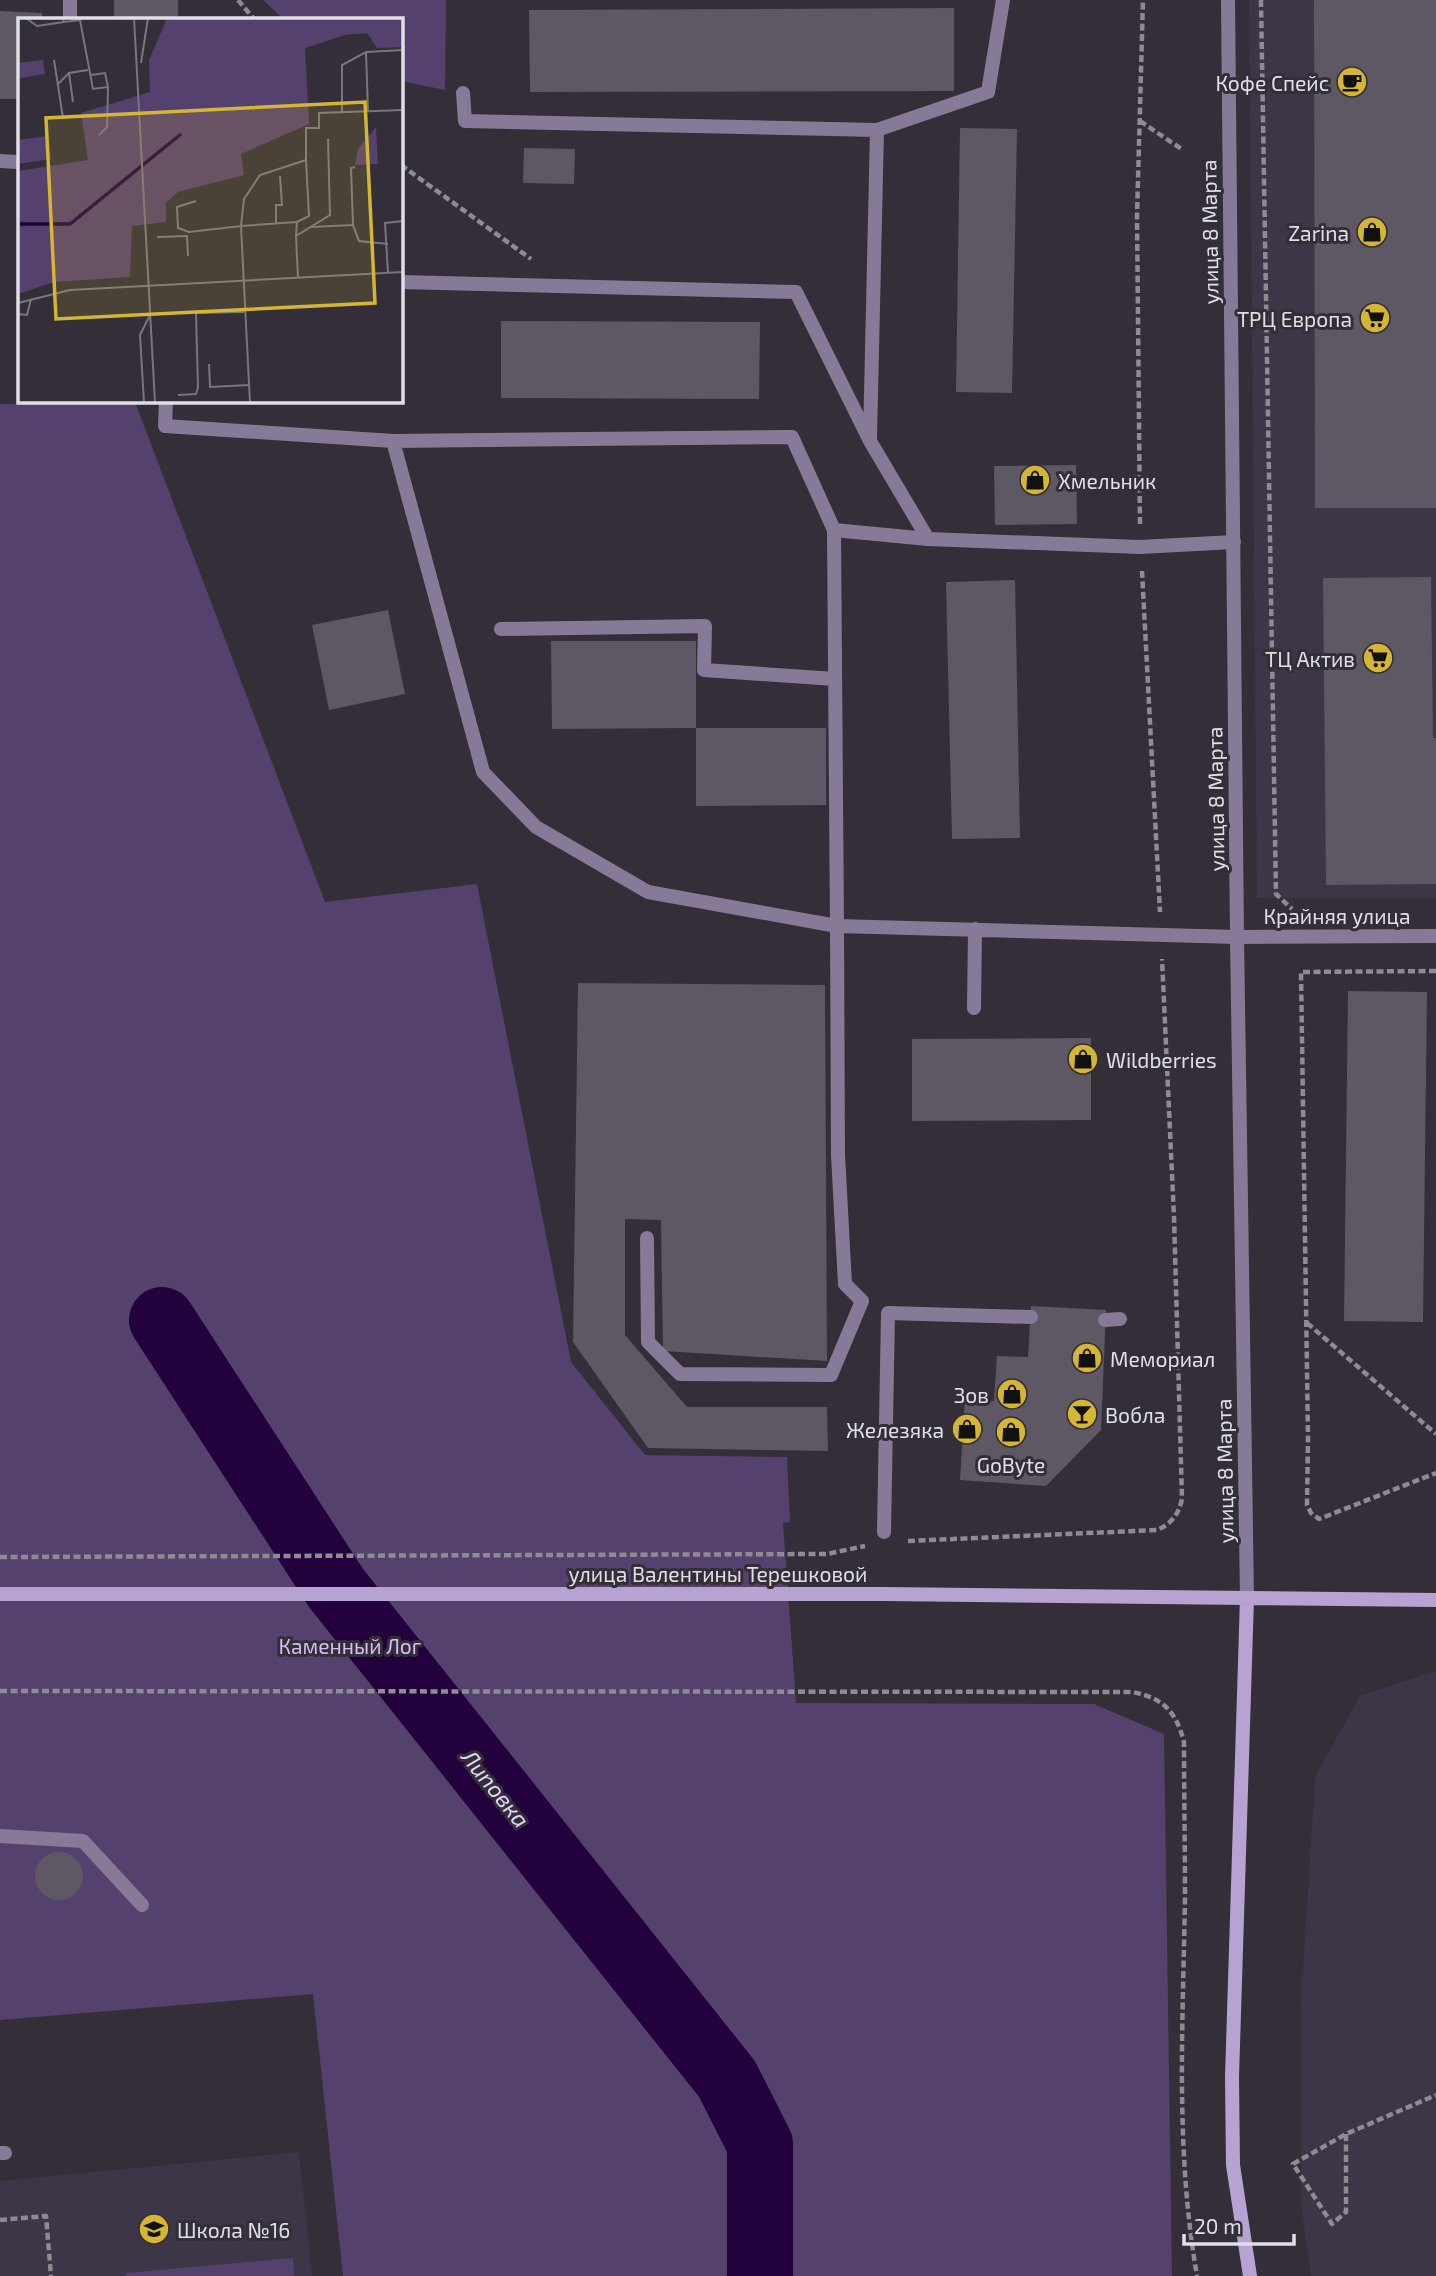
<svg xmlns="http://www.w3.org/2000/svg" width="1436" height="2276" font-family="'Exo 2',sans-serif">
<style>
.built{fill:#3d3646}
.green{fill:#55416d}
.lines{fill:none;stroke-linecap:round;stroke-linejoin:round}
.river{stroke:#22013c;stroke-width:66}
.building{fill:#5d5863}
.path{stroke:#8e8b92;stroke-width:4.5;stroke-dasharray:7 3.5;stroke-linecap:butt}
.lane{stroke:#877a98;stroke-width:14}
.street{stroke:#877a98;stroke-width:14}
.secondary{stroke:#b7a3d2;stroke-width:14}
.labels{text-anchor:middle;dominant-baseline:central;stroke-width:6;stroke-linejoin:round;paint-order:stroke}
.poi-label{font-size:21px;fill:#e1dfe5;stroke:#332e38;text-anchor:end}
.street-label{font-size:21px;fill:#e1dfe5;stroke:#332e38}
.park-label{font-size:21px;fill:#d4bcf4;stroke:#332e38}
.water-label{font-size:23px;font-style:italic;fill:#e4d4fa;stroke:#332e38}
.inset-river{fill:none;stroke:#22013c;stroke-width:3.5}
.inset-road{fill:none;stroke:#79757d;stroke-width:2}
.view{fill:#d5b534;fill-opacity:0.15;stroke:#d5b534;stroke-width:3.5}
.inset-edge{fill:none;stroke:#e1dfe5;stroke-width:3.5}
</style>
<rect width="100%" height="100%" fill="#332e38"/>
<path class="built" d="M1249,0H1436V898H1257Z
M1436,1671V2276H1311L1301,2203V2004L1315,1777L1360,1696Z
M299,2152L312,2276H0V2181Z"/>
<path class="green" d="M263,0H446L445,90L401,81V19H283Z
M135,402L325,902L477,884L571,1362L645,1455L787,1457L790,1522L783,1523L796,1703L1094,1704L1164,1734L1172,2276H343L313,1994L0,2020V404Z
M293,2258L294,2276H126V2273Z"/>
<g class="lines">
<path class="river" d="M162,1320L336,1588L727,2079L760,2144V2276"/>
</g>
<path class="building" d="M114,0H178V19H114Z
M1314,0H1436V508H1315Z
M954,8V91L530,92L529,10Z
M0,11L42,13V19H19V99H0Z
M960,128L1017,129L1012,393L956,392Z
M524,148L575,149L574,184L523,183Z
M501,321L760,322L759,399L501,398Z
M1076,465L1077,524L995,525L994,466Z
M1431,577L1433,738H1436V884L1326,885L1323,578Z
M1015,580L1020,838L952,839L946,582Z
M388,610L405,694L329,710L312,625Z
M551,641H696V728L552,729Z
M696,728H826V805L696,806Z
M578,983L825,985L827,1361L663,1351L661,1220L625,1219V1335L687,1407H827L828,1451L648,1448L573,1342Z
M1348,991L1427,992L1423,1322L1344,1321Z
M1091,1038V1120L912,1121V1039Z
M1031,1306L1106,1310L1101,1430L1046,1486L960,1480L965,1399L994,1401L997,1356L1028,1357Z
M35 1876a24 24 0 1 1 48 0a24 24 0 1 1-48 0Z"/>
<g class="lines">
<path class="path" d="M238,0L254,19
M1261,0L1276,894L1292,909
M1140,121L1183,150
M401,165L531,259
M1140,524L1137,216L1143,0
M1142,571L1160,912
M1436,971L1301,972L1308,1437L1307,1505L1311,1513L1319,1519L1436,1473
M1307,1323L1436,1434
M908,1541L1157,1530C1171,1524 1179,1514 1182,1499L1174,1217L1162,959
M0,1557L827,1554L865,1546
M0,1691L1132,1692C1164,1698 1176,1712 1184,1742C1184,1794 1185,1845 1185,1897C1183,2024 1175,2150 1197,2276
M1346,2134V2212L1332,2224L1293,2164L1346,2134L1436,2095
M0,2220L46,2216L51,2276"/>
<path class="lane" d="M70,19V0
M463,93L465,121L877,130L870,438
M877,130L988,92L1003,0
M0,161L19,162
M401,282L796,292L870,441L928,539L1140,547L1234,542
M166,401L165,426L393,441L483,772L536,827L648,892L837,926L834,530
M393,441L792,437L834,530L928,539
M501,629L705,626L704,670L835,679
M974,1008L975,929
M647,1238L648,1342L680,1374L831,1375L862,1301L845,1284L838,1155L837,926L1237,937
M1105,1320L1120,1319
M884,1532L888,1313L1031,1317
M0,1836L83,1841L142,1905
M0,2153H5"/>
<path class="street" d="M1228,0L1237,937L1247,1598
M1237,937L1436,936"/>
<path class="secondary" d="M0,1594H883L1436,1600
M1247,1598L1232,2077L1233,2165L1250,2276"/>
</g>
<defs>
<g id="cafe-disc" transform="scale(1.575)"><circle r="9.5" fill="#d5b534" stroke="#332e38"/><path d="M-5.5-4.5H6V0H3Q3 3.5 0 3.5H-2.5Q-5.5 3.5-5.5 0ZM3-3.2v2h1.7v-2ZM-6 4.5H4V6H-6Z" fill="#111"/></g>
<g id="shop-disc" transform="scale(1.575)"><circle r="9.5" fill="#d5b534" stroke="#332e38"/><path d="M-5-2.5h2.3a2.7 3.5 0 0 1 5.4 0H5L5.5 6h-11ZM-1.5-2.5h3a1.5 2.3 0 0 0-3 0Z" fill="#111"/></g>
<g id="supermarket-disc" transform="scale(1.575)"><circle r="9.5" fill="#d5b534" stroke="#332e38"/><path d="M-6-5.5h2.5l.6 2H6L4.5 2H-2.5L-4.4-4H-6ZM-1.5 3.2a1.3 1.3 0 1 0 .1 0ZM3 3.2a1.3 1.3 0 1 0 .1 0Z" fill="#111"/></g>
<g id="bar-disc" transform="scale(1.575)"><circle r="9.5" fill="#d5b534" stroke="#332e38"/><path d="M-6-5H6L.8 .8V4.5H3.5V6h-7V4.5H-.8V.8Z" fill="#111"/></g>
<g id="school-disc" transform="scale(1.575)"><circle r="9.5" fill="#d5b534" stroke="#332e38"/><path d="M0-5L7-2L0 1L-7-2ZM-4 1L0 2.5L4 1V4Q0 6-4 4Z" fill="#111"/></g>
</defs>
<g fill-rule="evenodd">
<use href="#cafe-disc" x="1352" y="82"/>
<use href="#shop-disc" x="1372" y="232"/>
<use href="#supermarket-disc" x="1375" y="318"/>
<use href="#shop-disc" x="1035" y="480"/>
<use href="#supermarket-disc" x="1378" y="658"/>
<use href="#shop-disc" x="1083" y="1059"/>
<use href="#shop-disc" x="1087" y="1358"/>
<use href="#shop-disc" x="1012" y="1394"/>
<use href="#bar-disc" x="1082" y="1414"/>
<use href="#shop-disc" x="967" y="1429"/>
<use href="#shop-disc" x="1011" y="1432"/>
<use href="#school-disc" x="154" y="2229"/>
</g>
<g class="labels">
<g class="poi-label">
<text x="1329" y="82">Кофе Спейс</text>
<text x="1349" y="232">Zarina</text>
<text x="1352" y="318">ТРЦ Европа</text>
<text x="1058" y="480" text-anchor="start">Хмельник</text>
<text x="1355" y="658">ТЦ Актив</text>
<text x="1106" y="1059" text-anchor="start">Wildberries</text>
<text x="1110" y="1358" text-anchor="start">Мемориал</text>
<text x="989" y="1394">Зов</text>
<text x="1105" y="1414" text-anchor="start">Вобла</text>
<text x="944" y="1429">Железяка</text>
<text x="1011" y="1464" text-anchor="middle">GoByte</text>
<text x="177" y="2229" text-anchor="start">Школа №16</text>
</g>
<g class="street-label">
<text transform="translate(1209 232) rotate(-91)">улица 8 Марта</text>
<text transform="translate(1215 799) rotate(-91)">улица 8 Марта</text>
<text x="1337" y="915">Крайняя улица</text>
<text transform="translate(1224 1471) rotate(-91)">улица 8 Марта</text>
<text x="718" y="1573">улица Валентины Терешковой</text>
</g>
<g class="park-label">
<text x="350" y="1645">Каменный Лог</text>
</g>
<g class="water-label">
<text transform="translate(496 1788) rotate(51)">Липовка</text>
</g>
</g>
<g transform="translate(18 18)">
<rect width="385" height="385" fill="#332e38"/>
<path d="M149,0H385V29L359,30L349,15L327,17L287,30L291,106L223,136L226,157L160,174L148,185V204L114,208L112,259L36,264L0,276V153L70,142L63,95L132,74L131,42ZM25,42L27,56L2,60L0,45ZM358,109L360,146L337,147L340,131ZM29,118L33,141L0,146V122Z" fill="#55416d"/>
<path class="inset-river" d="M0,206H52L163,116"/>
<path class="inset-road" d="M8,0L19,8L46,4M45,0L46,4L62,2L75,71L90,69L87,55L73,57M116,0L137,385M348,34L350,93M36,42L45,100M123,45L130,0M51,55L55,84M40,66L51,55L70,52M324,94V47L348,34L385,32M81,117L89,109L90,69M178,183L159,189L160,210L171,214L223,208L232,385M279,204L223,208L226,181L242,157L288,142V110H301V95L385,92M258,206V187H264L262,158M335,207L341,223L370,226M293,209L335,207L333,150L337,149M278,218L279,204L291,198L288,142M139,219L169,218L170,238M370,255L367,205L385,203M280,260L278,218L312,197L310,121M0,285L52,272L385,254M0,296L9,297L13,281M191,346L192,369L231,367M160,377L178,376L180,369L178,295L226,294M126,385L122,317L132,297"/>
<path class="view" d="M347,84L357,285L38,301L28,100Z"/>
<rect width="385" height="385" class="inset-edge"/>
</g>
<path d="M1184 2234v10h110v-10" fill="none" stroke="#e1dfe5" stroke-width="3.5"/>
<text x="1194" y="2234" font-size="21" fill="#e1dfe5" stroke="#332e38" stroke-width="5" paint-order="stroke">20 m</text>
</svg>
